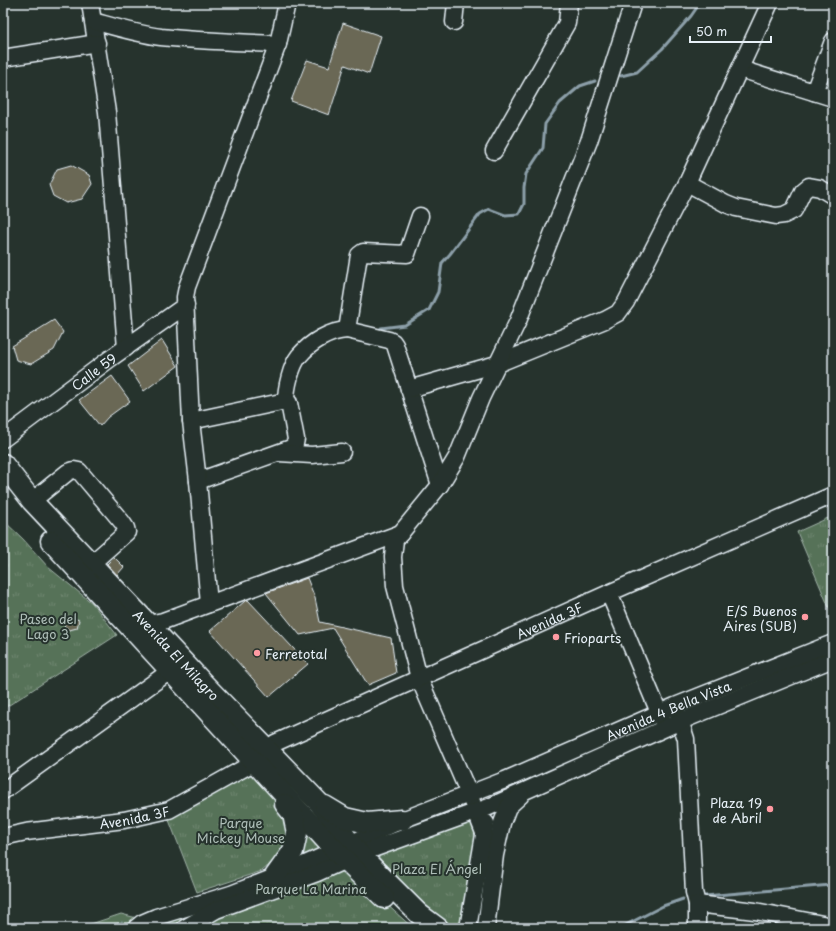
<svg xmlns="http://www.w3.org/2000/svg" width="836" height="931" font-family="'Playpen Sans',sans-serif">
<style>
.grass{fill:url(#grass-tufts);stroke:#a0b2a8}
.lines{fill:none;stroke-linecap:round;stroke-linejoin:round}
.stream{stroke:#8da0aa;stroke-width:3}
.building{fill:#6a6854;stroke:#e8f1f8}
.minor-casing{stroke:#e8f1f8;stroke-width:19}
.major-casing{stroke:#e8f1f8;stroke-width:23}
.minor{stroke:#26332d;stroke-width:16}
.major{stroke:#26332d;stroke-width:20}
.poi-dot{fill:#ff9aa2;stroke:#26332d;stroke-width:1.5}
.labels{text-anchor:middle;dominant-baseline:central;stroke-width:4;stroke-linejoin:round;paint-order:stroke}
.street-label{font-size:13px;fill:#e8f1f8;stroke:#26332d}
.poi-label{font-size:13px;fill:#e8f1f8;stroke:#26332d;text-anchor:end}
.park-label{font-size:13px;fill:#aebeb8;stroke:#26332d}
</style>
<defs>
<pattern id="grass-tufts" width="24" height="20" patternUnits="userSpaceOnUse"><rect width="24" height="20" fill="#577258"/><path d="M3 7l-1-3M5 7V3M7 7l1-3M15 17l-1-3M17 17v-4M19 17l1-3" fill="none" stroke="#6f8771"/></pattern>
</defs>
<rect width="100%" height="100%" fill="#26332d"/>
<filter id="ink" filterUnits="userSpaceOnUse"><feTurbulence type="fractalNoise" baseFrequency=".025" numOctaves="2"/><feDisplacementMap in="SourceGraphic" scale="8" xChannelSelector="R" yChannelSelector="G"/><feConvolveMatrix kernelMatrix="1 2 1 2 8 2 1 2 1" color-interpolation-filters="sRGB"/></filter>
<g filter="url(#ink)">
<path class="grass" d="M828,518L833,527V617L797,532Z
M3,520L23,539L48,567L92,603L117,635L3,709Z
M255,773L287,814L289,842L280,856L262,871L197,892L167,815Z
M471,818L478,830L463,928H454L419,899L395,876L376,854Z
M300,821L347,869L413,928H79L121,914L137,918L270,875Z"/>
<g class="lines">
<path class="stream" d="M621,76L637,72L662,49L691,16L700,3
M381,328L405,325L429,310L438,292L442,263L450,254L480,214L489,209L505,215L519,214L524,204V188L526,174L543,148L545,124L560,103L580,86L595,81
M705,896L831,885L833,883
M109,928L122,923
M620,928L663,906L683,899"/>
</g>
<path class="building" d="M343,23L381,36L369,74L345,65L329,115L291,101L307,60L329,67Z
M71,165L89,175L92,184L82,199L66,203L53,196L49,185L57,169Z
M54,320L63,332L54,350L31,364L16,360L12,346Z
M162,340L178,366L144,391L128,366Z
M112,376L130,401L108,417L100,426L79,400Z
M114,557L124,567L117,575L107,564Z
M307,578L315,598L320,622L391,638L396,673L368,685L333,628L300,635L266,593Z
M248,600L308,664L269,697L210,631L245,601Z
M69,616L79,620L77,628L69,630L64,625Z"/>
<g class="lines">
<g class="minor-casing">
<g id="minor">
<path d="M90,3L107,112L126,348"/>
<path d="M93,21C115,27 138,34 161,37C200,41 239,42 278,44"/>
<path d="M454,22L456,3"/>
<path d="M3,58L97,43"/>
<path d="M740,69L833,98"/>
<path d="M814,92L833,41"/>
<path d="M494,151L567,23L569,3"/>
<path d="M687,183L726,204L736,208L776,216L784,215L794,210L803,191L809,186L820,188L833,196"/>
<path d="M420,216L407,254L363,252L359,255L347,330L389,340L393,342L395,345L440,485"/>
<path d="M409,389L497,364L605,320L618,313L626,302L687,183L770,3"/>
<path d="M286,401C286,388 291,366 299,356C311,342 329,331 347,330"/>
<path d="M191,421L286,401L289,403L296,439L295,444L291,448L198,481"/>
<path id="s1" d="M3,439L111,358L186,305"/>
<path d="M279,453L312,455L342,452"/>
<path d="M32,501L68,472L74,470L79,471L122,522L126,528L127,532L91,564"/>
<path d="M609,593L663,722"/>
<path d="M209,604L198,481L191,421L185,297L187,287L278,44L287,3"/>
<path d="M148,624L163,621L401,533"/>
<path d="M677,711L686,739L694,892L697,904L755,911L833,926"/>
<path d="M3,791L170,671"/>
<path d="M484,833L469,794L419,678L395,586L393,557L395,540L440,485L457,457L481,398L518,321L589,141L633,3"/>
<path id="s2" d="M3,837L26,832L124,820L169,810L255,762L275,743L609,593L833,495"/>
<path d="M697,904V928"/>
<path id="s3" d="M136,928L142,923L156,917L231,894L290,871L402,820L505,780L675,706L833,643"/>
<path d="M185,928L216,910L317,873L359,854L489,807L681,721L833,659"/>
<path d="M468,928L486,823"/>
<path d="M486,928L495,855L502,823L508,807L521,795"/>
</g>
</g>
<g class="major-casing">
<g id="major">
<path id="s4" d="M3,464L32,501L148,624L204,684L319,803L359,854L419,914L438,928"/>
<path d="M51,541L335,850L384,898"/>
<path d="M325,806L345,818L367,823L402,820"/>
<path d="M275,876L293,851L297,833L293,814L285,804"/>
</g>
</g>
<use href="#minor" class="minor"/>
<use href="#major" class="major"/>
</g>
</g>
<g class="poi-dot">
<circle cx="805" cy="617" r="4"/>
<circle cx="556" cy="637" r="4"/>
<circle cx="257" cy="653" r="4"/>
<circle cx="770" cy="809" r="4"/>
</g>
<g class="labels">
<g class="street-label">
<text stroke="none"><textPath href="#s1" startOffset="113">Calle 59</textPath></text>
<text stroke="none"><textPath href="#s2" startOffset="595">Avenida 3F</textPath></text>
<text stroke="none"><textPath href="#s4" startOffset="258">Avenida El Milagro</textPath></text>
<text stroke="none"><textPath href="#s3" startOffset="576">Avenida 4 Bella Vista</textPath></text>
<text stroke="none"><textPath href="#s2" startOffset="133">Avenida 3F</textPath></text>
</g>
<g class="poi-label">
<text x="797" y="610">E/S Buenos<tspan x="797" dy="15">Aires (SUB)</tspan></text>
<text x="564" y="637" text-anchor="start">Frioparts</text>
<text x="265" y="653" text-anchor="start">Ferretotal</text>
<text x="762" y="802">Plaza 19<tspan x="762" dy="15">de Abril</tspan></text>
</g>
<g class="park-label">
<text x="48" y="618">Paseo del<tspan x="48" dy="15">Lago 3</tspan></text>
<text x="241" y="822">Parque<tspan x="241" dy="15">Mickey Mouse</tspan></text>
<text x="437" y="868">Plaza El Ángel</text>
<text x="311" y="888">Parque La Marina</text>
</g>
</g>
<rect width="836" height="931" fill="none" stroke="#26332d" stroke-width="16"/>
<rect x="8" y="8" width="820" height="915" fill="none" stroke="#e8f1f8" stroke-width="1.5" filter="url(#ink)"/>
<path d="M690 36v6h81v-6" fill="none" stroke="#e8f1f8" stroke-width="2"/>
<text x="696" y="36" font-size="12" fill="#e8f1f8" stroke="#26332d" stroke-width="3" paint-order="stroke">50 m</text>
</svg>
